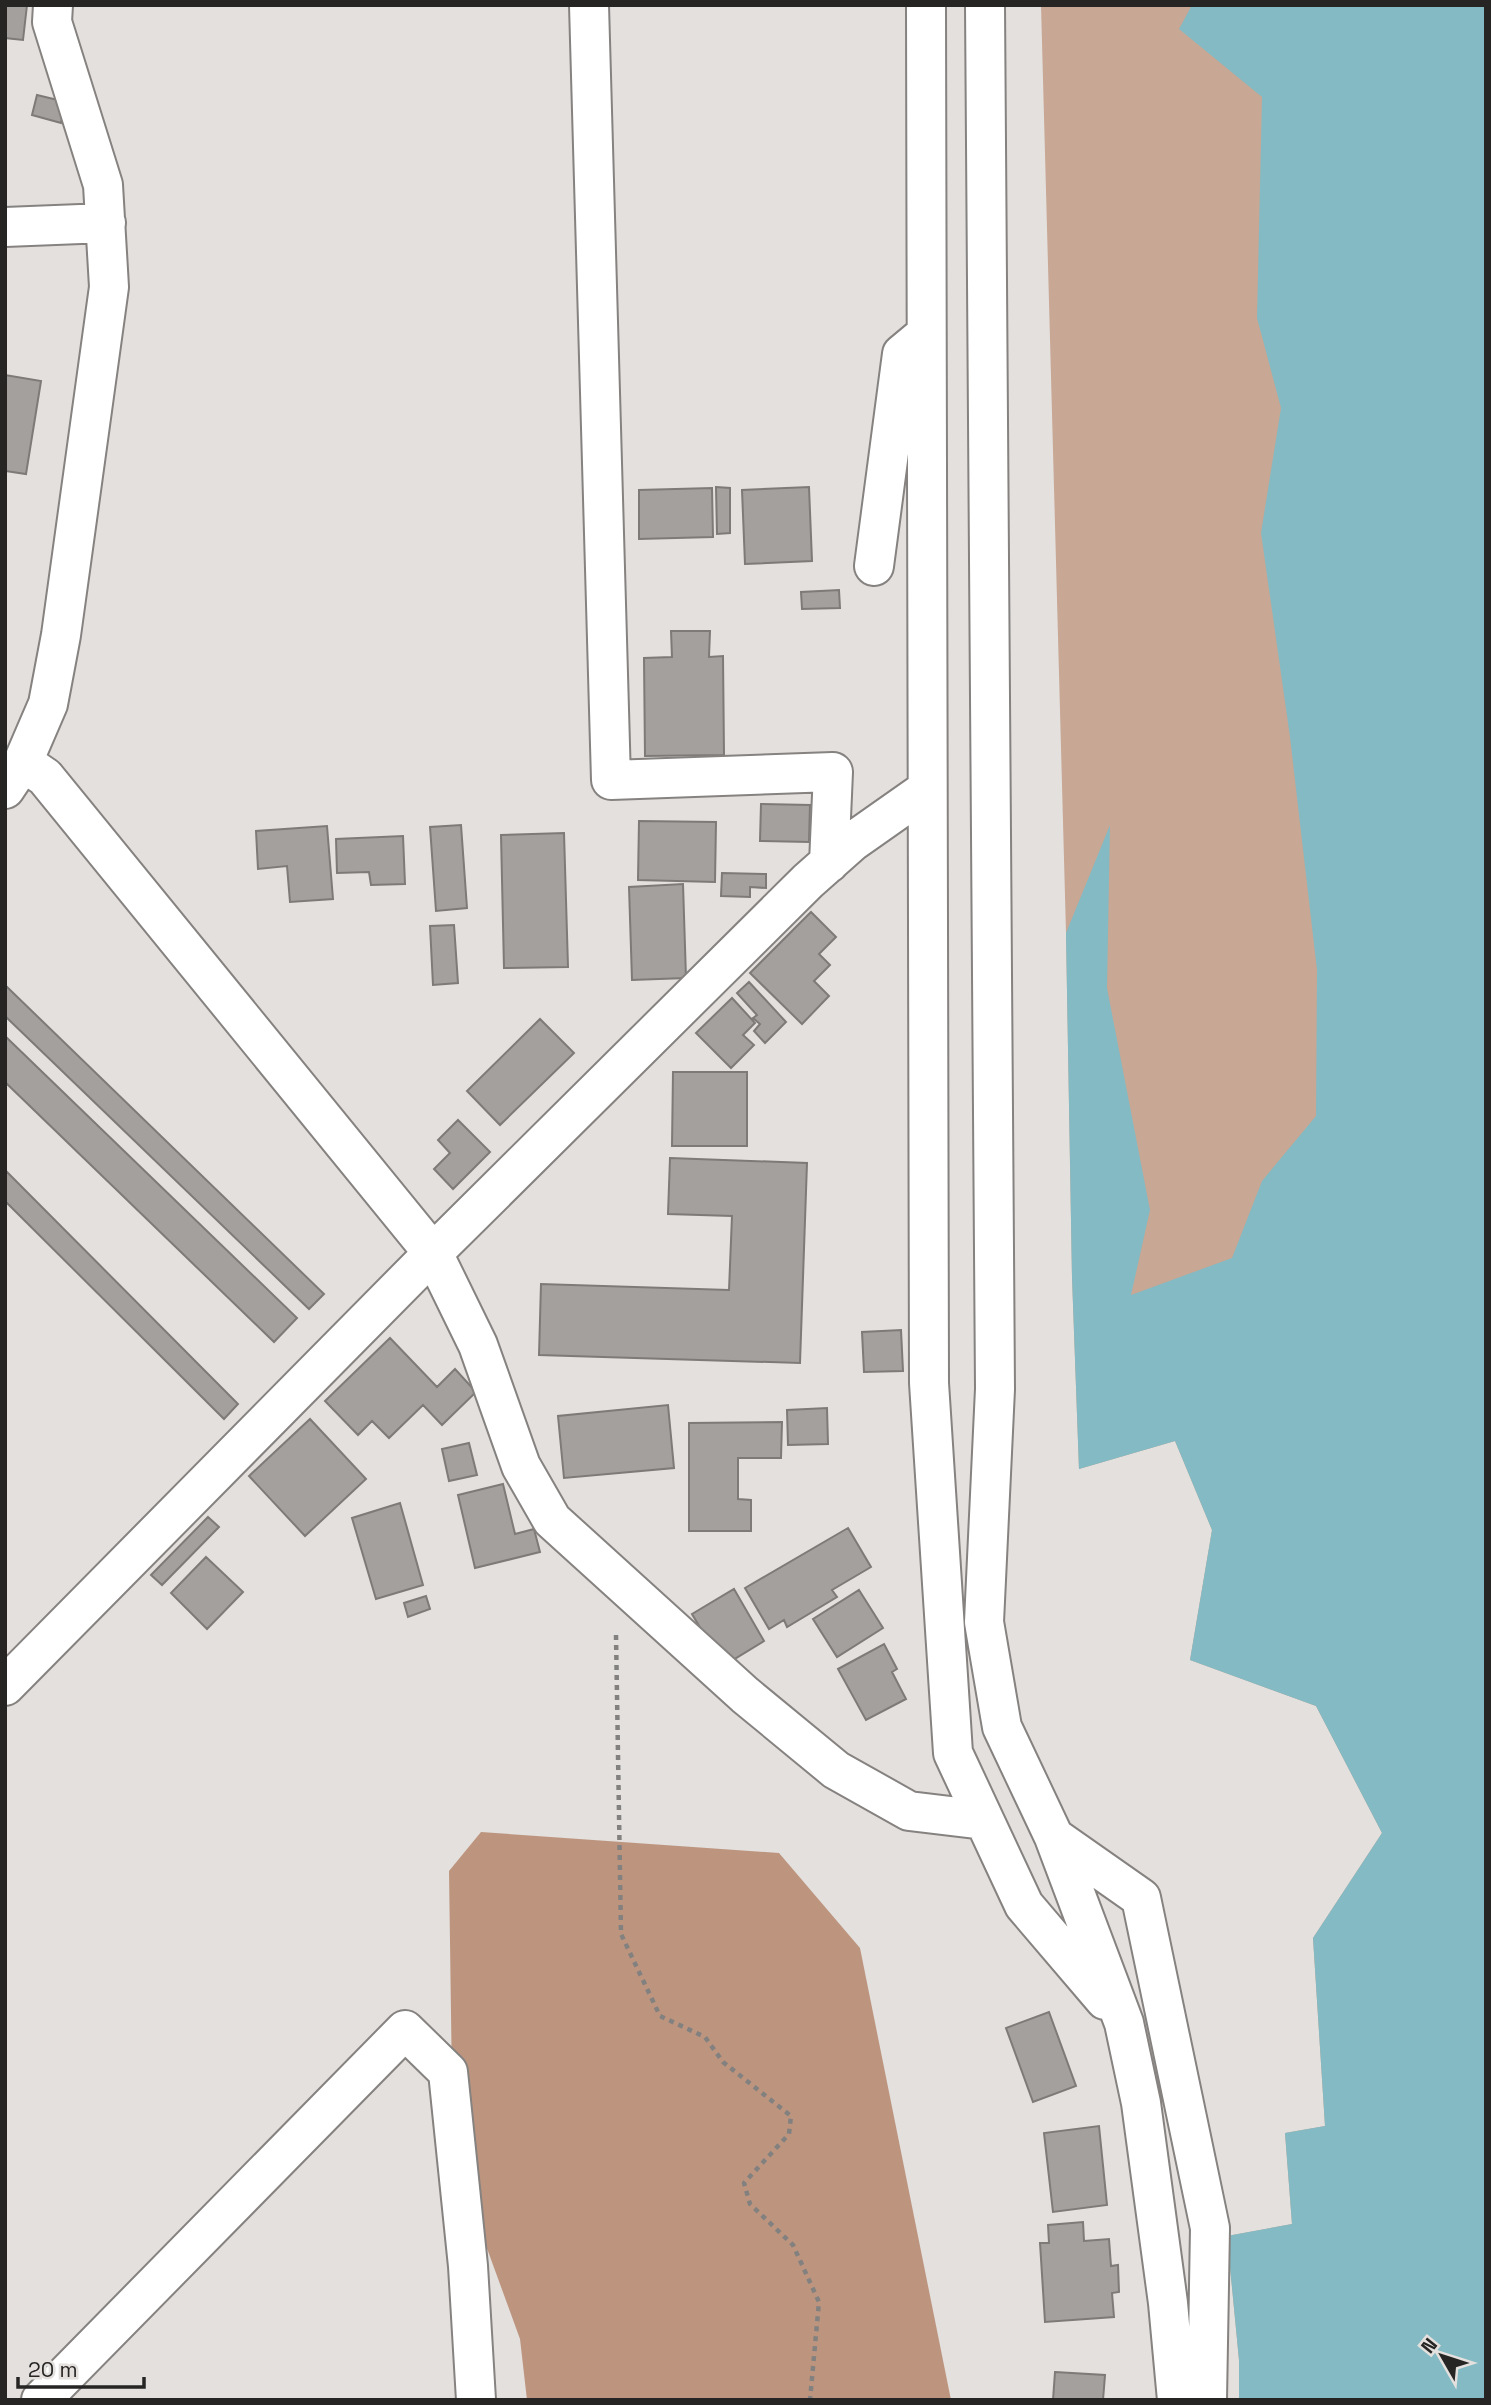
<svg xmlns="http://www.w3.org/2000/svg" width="1491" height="2405" font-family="'Space Grotesk',sans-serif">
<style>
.green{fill:#c8a794}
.forest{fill:#bd957f}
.water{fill:#84bac3}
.building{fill:#a3a09e;stroke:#7d7a78;stroke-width:2}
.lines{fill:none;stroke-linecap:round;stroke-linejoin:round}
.minor-casing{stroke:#858280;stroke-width:42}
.path{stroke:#83817f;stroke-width:4.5;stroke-dasharray:5 5;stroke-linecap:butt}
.minor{stroke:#fff;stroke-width:38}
</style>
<rect width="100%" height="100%" fill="#e3e0de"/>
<path class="green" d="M1041,5H1454L1486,559V2400H1239V2360L1227,2236L1292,2224L1285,2133L1325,2126L1313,1938L1382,1833L1316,1706L1190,1660L1212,1530L1175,1441L1079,1469L1072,1277L1066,933Z"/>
<path class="forest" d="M481,1832L779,1853L860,1948L951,2400H527L520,2339L453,2155L449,1871Z"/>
<path class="water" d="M1192,5H1486V2400H1239V2360L1227,2236L1292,2224L1285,2133L1325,2126L1313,1938L1382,1833L1316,1706L1190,1660L1212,1530L1175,1441L1079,1469L1072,1277L1066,933L1110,825L1107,988L1150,1210L1131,1295L1232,1258L1262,1181L1316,1116L1317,970L1290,737L1261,533L1281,408L1257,318L1262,97L1179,29Z"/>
<path class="building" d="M5,5H27L23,40L5,38Z
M37,95L66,102L61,123L32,115Z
M5,375L41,381L26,474L5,471Z
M716,487L730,488V533L717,534Z
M809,487L812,561L745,564L742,490Z
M712,488L713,537L639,539V490Z
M839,590L840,608L802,609L801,592Z
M671,631H710L709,657L723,656L724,755L645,756L644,658L672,657Z
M761,804L810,805L809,842L760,841Z
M639,821L716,822L715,882L638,880Z
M461,825L467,908L436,911L430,827Z
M327,826L333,899L290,902L287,866L258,869L256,831Z
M564,833L568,967L504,968L501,835Z
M403,836L405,884L371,885L369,872L337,873L336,839Z
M722,873L766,874V888L750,887V897L721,896Z
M683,884L686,978L632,980L629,887Z
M811,912L836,937L819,954L830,965L814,981L829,996L802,1024L750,973Z
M454,925L458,983L433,985L430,926Z
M749,982L786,1022L765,1043L754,1031L760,1024L753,1018L757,1015L737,993Z
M5,985L324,1294L309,1309L5,1016Z
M732,998L755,1023L743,1035L754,1045L731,1068L696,1033Z
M540,1019L574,1053L500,1125L467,1091Z
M5,1036L297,1318L274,1342L5,1082Z
M673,1072H747V1146H672Z
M458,1120L490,1152L453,1189L434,1169L450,1153L438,1140Z
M670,1158L807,1163L800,1363L539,1355L541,1284L729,1290L732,1216L668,1214Z
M5,1170L238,1404L224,1419L5,1201Z
M901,1330L903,1371L864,1372L862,1332Z
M390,1338L437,1387L455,1369L476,1392L442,1425L423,1405L389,1438L372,1421L358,1435L325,1401Z
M668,1405L674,1468L564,1478L558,1416Z
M827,1408L828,1444L788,1445L787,1410Z
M310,1419L366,1479L305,1536L249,1476Z
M782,1422L781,1458H738V1499L751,1500V1531H689V1423Z
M469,1443L477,1475L449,1481L442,1449Z
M503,1484L515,1534L534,1529L540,1552L475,1568L458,1495Z
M400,1503L423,1585L376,1599L352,1518Z
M208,1517L219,1527L162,1585L151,1575Z
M848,1528L871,1567L832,1590L837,1597L787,1627L784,1620L769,1629L745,1588Z
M206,1557L243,1592L207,1629L171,1593Z
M734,1589L764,1641L723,1666L692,1614Z
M859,1590L883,1628L837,1657L813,1619Z
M426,1596L430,1609L408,1617L404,1603Z
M884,1644L897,1669L892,1672L906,1699L866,1720L838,1669Z
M1049,2012L1076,2086L1033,2102L1006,2028Z
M1099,2126L1107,2205L1053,2212L1044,2133Z
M1083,2222L1084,2241L1109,2239L1111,2266L1118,2265L1119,2292L1112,2293L1114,2317L1045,2322L1040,2243H1049L1048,2225Z
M1055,2372L1105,2375L1103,2400H1053Z"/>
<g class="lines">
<g class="minor-casing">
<path id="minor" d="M589,5L611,780L833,772L829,863
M926,5L929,1383L953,1753L1024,1905L1105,2000
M985,5L995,1389L984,1622L1002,1727L1054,1837L1124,2023L1141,2103L1168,2303L1177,2400
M5,227L106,223
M874,566L902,354L926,334
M23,762L45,777L433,1253L478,1345L521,1466L552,1520L745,1695L836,1770L909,1811L984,1820
M5,789L23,762L48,704L61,635L109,287L103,185L52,22L53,5
M5,1686L433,1253L808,881L852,842L926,790
M1054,1837L1141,1898L1210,2228L1207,2400
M41,2400L405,2030L448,2072L468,2266L476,2400"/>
</g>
<path class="path" d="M616,1635L621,1934L660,2016L705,2037L723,2062L791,2116L789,2134L744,2183L750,2204L793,2245L819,2302L810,2400"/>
<use href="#minor" class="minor"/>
</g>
<rect width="1491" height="2405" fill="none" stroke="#262524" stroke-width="14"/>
<g transform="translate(1442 2356) rotate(309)" stroke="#e3e0de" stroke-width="5" paint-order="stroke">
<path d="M0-5L12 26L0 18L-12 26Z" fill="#262524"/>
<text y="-10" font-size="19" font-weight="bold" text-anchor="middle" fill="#262524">N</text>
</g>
<path d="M18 2377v10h126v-10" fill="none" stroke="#262524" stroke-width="3.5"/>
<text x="28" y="2377" font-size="21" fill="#262524" stroke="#e3e0de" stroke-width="5" paint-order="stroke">20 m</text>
</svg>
